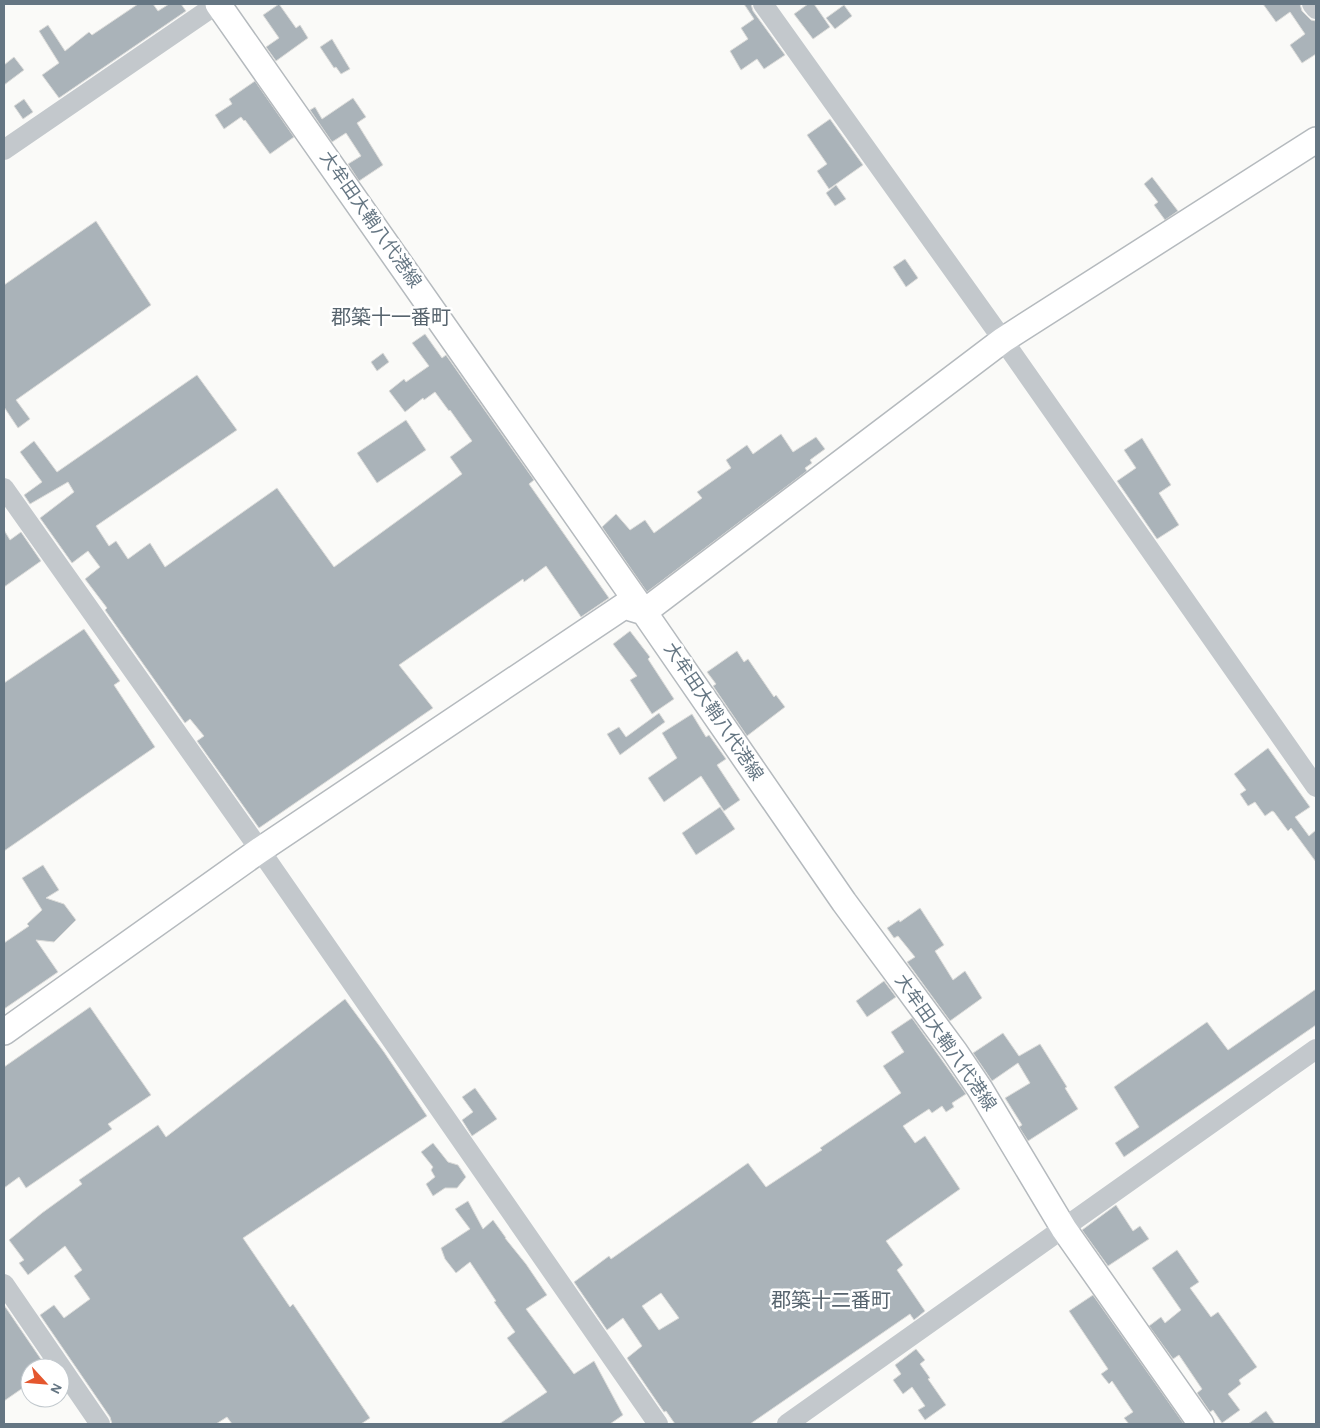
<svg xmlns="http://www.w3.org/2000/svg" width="1320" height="1428" font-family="'Alegreya Sans','Noto Sans JP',sans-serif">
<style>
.building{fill:#aab3b9;stroke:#dcdcda;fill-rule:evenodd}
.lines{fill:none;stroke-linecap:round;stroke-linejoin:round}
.major-casing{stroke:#b5babe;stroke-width:28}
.minor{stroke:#c3c8cc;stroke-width:20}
.major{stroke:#fff;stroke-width:25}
.labels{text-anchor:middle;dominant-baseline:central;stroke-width:5;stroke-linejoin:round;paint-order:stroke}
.street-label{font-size:18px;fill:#657683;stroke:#fff}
.quarter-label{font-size:20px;fill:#57646e;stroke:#fff}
</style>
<rect width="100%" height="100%" fill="#fafaf8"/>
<path class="building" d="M138,4H153L158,11L169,4H181L186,11L59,98L42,75L59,63L39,31L48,25L65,51L89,32L92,35Z
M279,4L296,28L300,25L308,38L276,61L266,47L279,38L263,15Z
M744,4H751L753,11L785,55L764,69L757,59L741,70L730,51L748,39L741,28L754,19Z
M808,4H814L830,27L813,39L794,14Z
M1263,4H1300L1302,11L1311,20L1316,21V54L1302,63L1290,45L1305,34L1290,12L1276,22Z
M844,5L852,16L835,29L826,18Z
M332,39L350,69L341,74L336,67L334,68L320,47Z
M14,57L24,70L4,85V65Z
M255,81L294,137L270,154L245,120L244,121L241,117L224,129L215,115L232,104L229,99Z
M353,98L366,117L357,123L383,165L359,181L348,164L361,156L346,133L332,142L310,110L315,107L322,119Z
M24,99L33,112L23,119L14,106Z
M830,119L863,165L829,189L817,171L827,164L807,135Z
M1152,177L1178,211L1165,220L1154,205L1158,202L1144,184Z
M836,185L846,199L835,206L826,193Z
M96,221L151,305L16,400L30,419L18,428L4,407V285Z
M905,259L918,278L906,287L893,267Z
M425,334L442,358L446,355L517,456L534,480L529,484L609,598L581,617L546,566L524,582L523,579L399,665L433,708L259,828L197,741L204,736L190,719L185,723L105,610L107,608L85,579L100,567L88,551L72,563L40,518L74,492L68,482L30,504L24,495L42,482L20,452L34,441L57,472L197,375L237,430L96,526L109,546L116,541L128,559L150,543L165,567L277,488L334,567L462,474L450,457L472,441L450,410L449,411L435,392L424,400L423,398L405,412L389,391L404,379L406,382L429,366L412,343Z
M383,353L389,362L377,371L371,362Z
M406,420L426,450L377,483L357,453Z
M781,434L793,452L816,437L825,449L810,460L812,463L805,468L807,471L647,592L602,527L616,514L630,530L645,520L654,533L702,498L697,492L731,468L726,460L747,445L753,454Z
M1142,438L1171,485L1159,493L1179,525L1157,539L1117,481L1136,468L1124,450Z
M4,530L10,540L21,532L41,561L4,587Z
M84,629L120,681L114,685L155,747L4,851V683Z
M630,631L650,657L648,659L674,699L652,714L630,680L637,676L613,644Z
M737,651L744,662L748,659L774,697L776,695L785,707L747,736L713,686L716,684L707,672Z
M659,713L665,722L620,755L607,734L619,727L626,737Z
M692,714L706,737L709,735L726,759L717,765L740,800L724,811L701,776L664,802L648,778L677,758L662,733Z
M1268,748L1310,807L1295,817L1309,836L1316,830V862L1291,828L1288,831L1274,812L1272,811L1265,816L1255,802L1248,806L1240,794L1246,790L1234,774Z
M720,807L735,829L696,855L682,833Z
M43,865L59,890L46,898L64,904L76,920L54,942L36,940L58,972L4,1009V943L29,926L27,924L42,910L22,878Z
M920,908L944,945L935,951L953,980L965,971L982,998L950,1021L907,962L915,957L898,936L894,938L887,928L899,920L900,922Z
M884,981L896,997L867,1017L856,1001Z
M1316,989V1025L1124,1157L1115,1143L1139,1127L1114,1087L1207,1022L1228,1050Z
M345,999L384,1052L427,1116L243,1238L290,1307L293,1304L370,1418L361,1424H232L227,1417L216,1424H112L110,1417L40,1315L54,1305L64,1318L90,1299L74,1276L82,1270L65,1246L28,1275L19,1263L24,1260L9,1240L42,1213L82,1184L79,1180L158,1125L166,1137Z
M90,1007L151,1095L108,1124L112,1129L26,1188L19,1177L4,1188V1067Z
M912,1018L966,1094L952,1103L954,1107L946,1112L942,1106L932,1113L929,1109L903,1126L915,1143L925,1136L960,1189L886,1241L903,1265L897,1270L925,1311L914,1320L910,1314L750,1424H675L666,1411L664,1412L627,1358L642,1346L623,1318L607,1330L574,1282L609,1256L611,1259L748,1163L766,1187L822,1150L820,1148L901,1093L883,1066L904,1052L891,1032ZM661,1293L679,1318L659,1330L642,1306Z
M1003,1033L1019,1056L1040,1044L1067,1087L1065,1088L1078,1109L1028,1141L1019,1127L1022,1125L1005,1098L1030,1083L1018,1063L992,1081L973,1053Z
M475,1088L497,1119L472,1136L462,1120L473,1112L462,1097Z
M433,1143L448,1162L458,1165L466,1177L457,1188H445L433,1196L426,1184L435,1177L431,1170L433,1167L421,1152Z
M468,1201L483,1229L493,1220L506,1238H505L526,1264L547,1295L526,1309L574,1374L594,1361L623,1415L610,1424H499L547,1392L507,1338L515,1332L494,1302L496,1301L470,1262L456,1273L445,1259L441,1248L470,1229L455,1209Z
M1116,1205L1133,1231L1140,1226L1149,1239L1108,1266L1082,1230Z
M1177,1250L1199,1282L1190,1288L1211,1317L1218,1312L1257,1367L1239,1380L1241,1384L1228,1394L1240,1410L1222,1423L1213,1410L1210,1412L1197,1393L1202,1389L1179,1355L1173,1359L1149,1326L1161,1317L1165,1323L1181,1310L1152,1268Z
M1093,1295L1184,1424H1129L1124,1418L1133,1412L1112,1381L1109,1384L1101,1374L1108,1369L1069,1311Z
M4,1305L47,1368H30V1383L4,1401Z
M916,1349L925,1360L920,1364L930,1378L928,1379L946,1405L925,1420L918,1410L925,1406L912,1387L903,1394L893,1380L901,1374L895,1365Z
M1266,1411L1275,1424H1248Z"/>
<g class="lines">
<g class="major-casing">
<path id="major" d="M218,4L644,612L844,902L955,1052L980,1089L1064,1229L1201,1424
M644,612L1003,340L1316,140
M4,1032L260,850L624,606L644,612"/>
</g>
<path class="minor" d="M763,4L1003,340L1316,787
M1312,4L1316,9
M4,150L217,4
M4,488L260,850L658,1424
M4,1284L100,1424
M787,1424L1316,1049"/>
<use href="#major" class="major"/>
</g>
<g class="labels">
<g class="street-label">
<text transform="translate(370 220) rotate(55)">大牟田大鞘八代港線</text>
<text transform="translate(713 712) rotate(56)">大牟田大鞘八代港線</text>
<text transform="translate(945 1043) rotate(55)">大牟田大鞘八代港線</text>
</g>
<g class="quarter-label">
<text x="391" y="318">郡築十一番町</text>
<text x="831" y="1301">郡築十二番町</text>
</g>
</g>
<rect width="1320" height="1428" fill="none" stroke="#657683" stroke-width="10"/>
<g transform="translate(45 1383) rotate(116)"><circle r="24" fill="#ffffff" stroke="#c1c8cd"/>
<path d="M0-4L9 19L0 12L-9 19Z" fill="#e4572e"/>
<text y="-8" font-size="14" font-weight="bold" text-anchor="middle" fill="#657683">N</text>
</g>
</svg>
